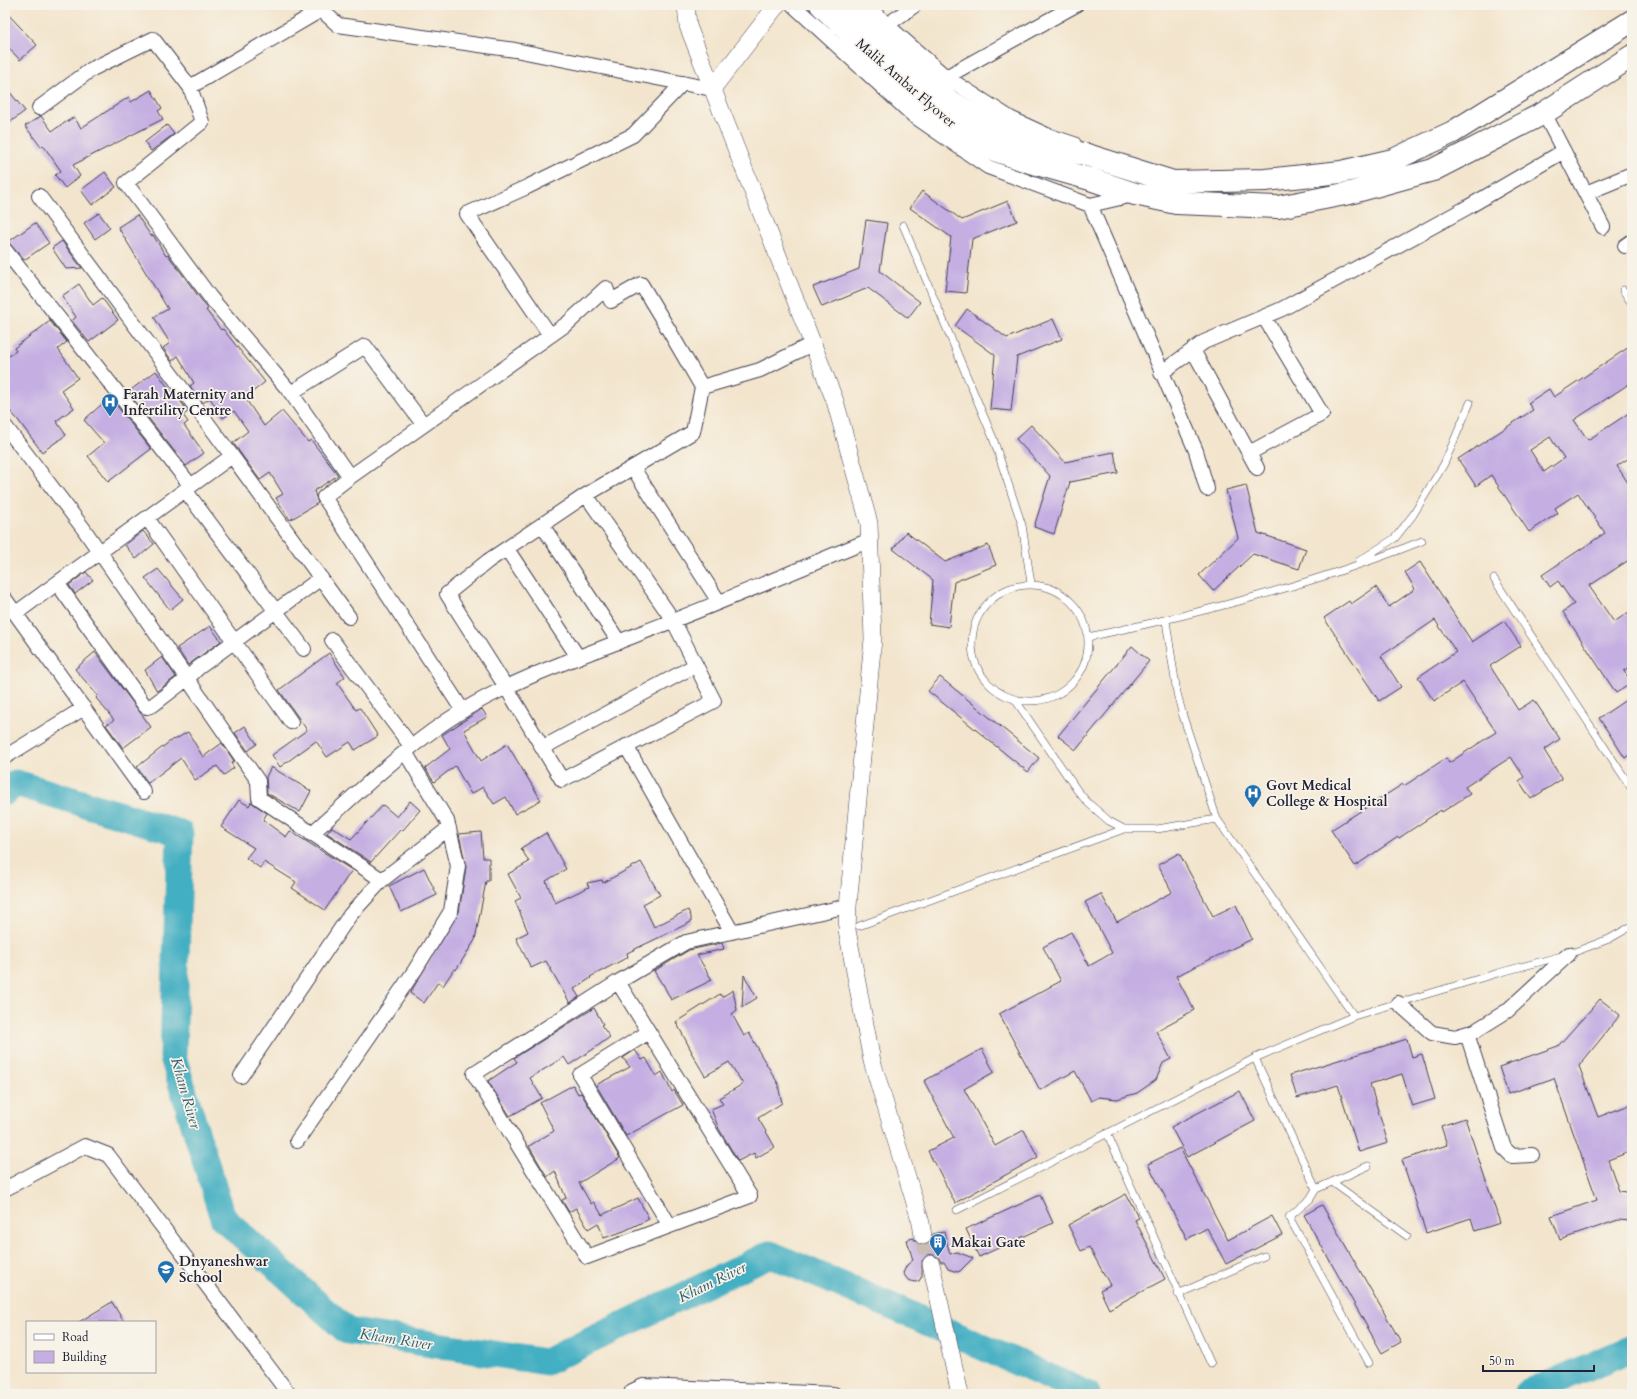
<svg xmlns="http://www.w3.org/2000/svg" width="1637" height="1399" font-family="Cardo,serif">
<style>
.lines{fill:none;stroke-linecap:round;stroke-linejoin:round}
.river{stroke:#43afc2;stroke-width:27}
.building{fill:#c4aee2;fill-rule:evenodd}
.tertiary-tunnel{stroke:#c9beb0;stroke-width:17;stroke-dasharray:17 8;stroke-linecap:butt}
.service-casing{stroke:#413f51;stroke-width:8}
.minor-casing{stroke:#413f51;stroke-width:16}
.tertiary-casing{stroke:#413f51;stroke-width:18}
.primary-casing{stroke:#413f51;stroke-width:24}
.service{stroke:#fff;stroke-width:7}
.minor{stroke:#fff;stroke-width:14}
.tertiary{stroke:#fff;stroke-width:17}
.primary{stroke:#fff;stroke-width:22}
.labels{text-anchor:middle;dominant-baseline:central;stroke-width:3.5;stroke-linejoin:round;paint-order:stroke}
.street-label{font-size:14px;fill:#22223b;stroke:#f7f3e8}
.poi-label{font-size:14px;font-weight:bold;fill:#22223b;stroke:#f7f3e8;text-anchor:start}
.water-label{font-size:15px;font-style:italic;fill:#2f5a71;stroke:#f7f3e8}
</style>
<rect width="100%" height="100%" fill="#f7f3e8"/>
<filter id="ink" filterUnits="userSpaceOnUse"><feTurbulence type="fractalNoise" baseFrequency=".025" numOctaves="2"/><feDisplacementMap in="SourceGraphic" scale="8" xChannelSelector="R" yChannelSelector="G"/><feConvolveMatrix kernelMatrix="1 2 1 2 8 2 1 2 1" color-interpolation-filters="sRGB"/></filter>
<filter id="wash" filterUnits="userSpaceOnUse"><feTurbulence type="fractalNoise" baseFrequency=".012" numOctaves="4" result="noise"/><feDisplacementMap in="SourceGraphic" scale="16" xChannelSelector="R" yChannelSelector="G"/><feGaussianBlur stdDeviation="0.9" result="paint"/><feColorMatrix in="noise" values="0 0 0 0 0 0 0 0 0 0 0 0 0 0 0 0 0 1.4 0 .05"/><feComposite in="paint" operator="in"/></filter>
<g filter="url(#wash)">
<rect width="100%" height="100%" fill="#f3e5cd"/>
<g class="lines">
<path class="river" d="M5,792L16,783L180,833L173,1057L223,1218L347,1331L546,1362L770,1254L900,1310L1087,1394
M1526,1394L1632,1348"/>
</g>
<g id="blocks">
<path class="building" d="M5,11L37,45L20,60L5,44Z
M5,86L25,111L5,126Z
M151,90L162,108L158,111L163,119L73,165L80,176L65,188L55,175L61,171L43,145L41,147L25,126L41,116L52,131L74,117L81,128L129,97L131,102Z
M167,125L174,134L151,151L145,142Z
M105,172L116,187L92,205L81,190Z
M922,191L962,220L1008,201L1017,221L972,239L966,293L945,291L951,237L910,208Z
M99,213L110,228L95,239L84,223Z
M137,215L151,236L153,235L166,256L168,255L199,297L208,309L206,310L221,330L223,329L265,382L245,398L264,426L282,411L308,442L311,440L338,475L314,491L318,503L290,520L276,498L283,494L270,473L260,480L233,443L248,431L234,411L223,418L210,398L203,403L190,386L194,383L178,356L172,361L163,348L170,343L154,317L168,309L118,227Z
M866,220L887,223L880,271L920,302L908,318L868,288L822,307L813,287L859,269Z
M35,223L49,243L24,260L8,242Z
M62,241L78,263L82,268L66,269L52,248Z
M79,284L93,305L102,298L118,320L89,342L72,321L76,317L62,296Z
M967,309L1007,338L1053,319L1062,339L1017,357L1011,411L990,409L995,355L955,326Z
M50,321L67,342L58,349L78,378L61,390L74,408L56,421L66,435L42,452L18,420L5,405V359L16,351L14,348Z
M1632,345V382L1574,420L1588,440L1632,411V456L1617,466L1632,489V558L1589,586L1614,622L1632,610V666L1624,671L1632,683L1616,693L1563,612L1574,604L1558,581L1550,587L1542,575L1605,533L1578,493L1555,508L1558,513L1529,532L1491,475L1476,486L1458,459L1533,410L1528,403L1549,389L1554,397ZM1550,437L1564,458L1544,472L1530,450Z
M156,371L175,397L177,396L188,412L183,415L188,422L184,425L204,453L186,466L128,392Z
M110,397L151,449L108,482L88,456L104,443L84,420Z
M1031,425L1065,462L1114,452L1118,473L1070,482L1054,534L1034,527L1050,476L1016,439Z
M1246,485L1258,533L1306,549L1299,569L1253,554L1213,591L1199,575L1238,538L1226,490Z
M143,531L154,544L136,559L125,545Z
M906,532L945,562L988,545L996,565L954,582L949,627L929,624L933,580L893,549Z
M1420,562L1472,642L1504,621L1521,646L1490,666L1518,710L1534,700L1560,739L1544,750L1562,779L1531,799L1519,781L1524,777L1511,757L1465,787L1470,794L1442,812L1441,810L1399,838L1398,837L1355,866L1331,830L1403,784L1404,786L1446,758L1449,763L1496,732L1463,682L1434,701L1418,677L1456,652L1435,620L1381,656L1401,687L1379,701L1324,618L1349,601L1351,604L1376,587L1389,607L1415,589L1405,572Z
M158,569L183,599L170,610L145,578Z
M86,572L93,580L75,594L69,585Z
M210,626L221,641L188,665L177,648Z
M1132,646L1149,661L1076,750L1058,736Z
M95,652L151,727L123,748L106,725L114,720L96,698L98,696L75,669Z
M329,653L345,677L337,683L356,710L360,708L378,736L355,750L350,742L327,757L316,741L280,767L272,755L307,730L279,690Z
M162,657L176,677L157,691L145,670Z
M940,677L1039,758L1028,772L928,691Z
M1632,696V753L1625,758L1599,718Z
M482,709L487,717L464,730L481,761L507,744L541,800L515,814L506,797L494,804L483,787L471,794L455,766L434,782L425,768L450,749L442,735Z
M245,726L257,744L248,751L235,733Z
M188,732L203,757L222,743L234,761L231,763L234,768L224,775L217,766L195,780L181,758L148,783L137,767L173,739L174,740Z
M271,767L311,791L300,812L267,793L266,777Z
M239,800L249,806L251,802L267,813L263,820L286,837L290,831L352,870L325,910L292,888L296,882L264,862L260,868L246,858L254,848L221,827Z
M410,801L420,810L403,830L401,829L371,862L327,833L332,827L351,839L383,805L397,817Z
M481,832L483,858H489V881H486L475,940L456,970L454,969L443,986L438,982L424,1003L410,993L459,912L466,867L459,834Z
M546,833L566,869L546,881L555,903L589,887L587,883L602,880L603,883L641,862L660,895L643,904L654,927L688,910L691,917V922L627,953L628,957L590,977L591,978L574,989L579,997L570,1003L546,961L531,968L516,938L528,932L515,901L521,898L508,874L529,862L521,848Z
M1179,853L1213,916L1236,905L1252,939L1176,976L1194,1010L1156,1031L1171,1059L1163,1063L1156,1080L1137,1093L1117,1099L1099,1097L1091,1101L1075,1071L1040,1090L999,1014L1061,981L1043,947L1071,932L1089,966L1112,953L1085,902L1101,894L1117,922L1172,892L1158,865Z
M424,868L437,895L401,912L389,886Z
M722,943L724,949L697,955L712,980L671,1000L663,984H662L654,971L689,950Z
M744,975L757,998L742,1007Z
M733,990L737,1010L732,1014L744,1036L749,1033L759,1050H758L779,1085V1090L782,1103L758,1118L775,1147L756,1158L754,1153L738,1161L719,1129L711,1109L723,1104L719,1098L743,1084L729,1062L705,1076L691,1052H692L676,1022L720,994L722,997Z
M1600,999L1620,1015L1579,1066L1598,1117L1632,1104V1151L1608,1160L1619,1191L1632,1193V1221L1618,1220L1560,1240L1551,1216L1597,1200L1554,1078L1508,1094L1499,1067L1558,1046Z
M594,1008L603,1024L601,1025L610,1037L592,1050L569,1065L564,1057L530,1078L542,1098L510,1116L488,1081L517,1062L514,1058Z
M1407,1039L1412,1057L1422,1054L1435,1099L1412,1106L1402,1074L1370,1084L1388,1143L1359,1152L1338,1085L1297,1098L1290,1075Z
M982,1049L994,1072L964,1089L995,1146L1024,1130L1038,1157L955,1203L934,1161H933L928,1151L954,1138L924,1081Z
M635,1050L642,1060L646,1058L656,1076L662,1072L672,1092L674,1090L683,1105L626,1136L596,1085L630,1067L623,1058Z
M573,1085L578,1094L581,1093L620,1158L579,1183L591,1204L594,1202L602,1215L638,1198L649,1219L624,1231L604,1238L598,1223L588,1229L576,1208L569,1212L562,1200L566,1198L555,1171L547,1177L529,1146L554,1131L540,1103Z
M1240,1091L1255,1121L1187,1157L1171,1127Z
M1465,1118L1500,1223L1475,1231L1471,1218L1426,1233L1402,1160L1447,1145L1441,1126Z
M1180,1148L1228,1240L1272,1216L1282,1235L1226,1264L1207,1228L1187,1239L1148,1164Z
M1126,1194L1139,1218L1135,1220L1165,1279L1109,1309L1100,1290L1110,1285L1089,1247L1081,1251L1068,1225Z
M1040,1195L1053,1223L979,1257L966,1229Z
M1322,1205L1401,1342L1382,1353L1304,1215Z
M944,1232L950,1254L957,1252L973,1258L960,1271L957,1272L948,1269L944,1262H941L939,1258L934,1255L928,1254L922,1261V1276L919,1281L915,1282L908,1280L903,1273L907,1265L913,1260L907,1240L913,1238L919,1245L925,1246L932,1240L933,1234Z
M112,1302L124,1322H79Z"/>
</g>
</g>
<g filter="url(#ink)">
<use href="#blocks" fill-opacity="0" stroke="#413f51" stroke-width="1"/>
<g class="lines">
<path class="tertiary-tunnel" d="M923,1236L931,1264"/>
<g class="service-casing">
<path id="service" d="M903,225L993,438L1022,525L1031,583
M1623,290L1632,304
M1359,561L1395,538L1413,515L1444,464L1470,403
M1494,579L1632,789
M972 643a58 58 0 1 1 116 0a58 58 0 1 1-116 0Z
M1166,621L1177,693L1183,716L1217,819L1354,1016
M1088,637C1201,613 1315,584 1422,541
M1016,701L1077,790L1087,802L1109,821L1124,829H1157L1217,819
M859,926L1124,829
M1255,1058L1316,1189
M1107,1133L1211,1364
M1368,1166L1316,1189L1310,1199L1289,1217L1369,1363
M1332,1182L1407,1236
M957,1210L1255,1058L1354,1016L1498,973L1569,954L1609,939L1632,926
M1178,1294L1264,1256"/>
</g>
<g class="minor-casing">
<path id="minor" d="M316,5L338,25L515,50L712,89
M793,5L914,116L988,167L1090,205L1133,195
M868,5L887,25L946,77L1010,118L1047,135L1074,144
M321,10L190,87L202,122L126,183L210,297L291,393L350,477L568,323L606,288L611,301L641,284L667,327L702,387L760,370L812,344
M887,25L915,5
M946,77L1076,5
M39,108L92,69L153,39L190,87
M1544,113L1603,227
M1586,193L1632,174
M1090,205L1196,451L1207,489
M1625,246L1632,241
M5,250L191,486
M550,335L467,214L527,187L633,135L683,83
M1193,350L1257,468
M1161,373L1204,342L1282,309L1468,207L1564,151
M291,393L365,346L423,424
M5,426L83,528L258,781L259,798L382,880
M1249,453L1322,414L1264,317
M232,456L349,617
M633,468L719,602
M350,477L324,497L463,711
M185,490L304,649
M586,495L673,620L714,701L562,780L506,687L447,594L488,561L586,495L693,432L702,387
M147,518L291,722
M542,525L619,642
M507,549L578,657
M57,583L145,706L147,707L153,705L188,678L198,668L321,578
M5,599L144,792
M16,613L232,456L39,196
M332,640L411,746
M626,746L732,932
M542,748L696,665
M5,757L84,708
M311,834C360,791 407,745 462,711C518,677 581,657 641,633C718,604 794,571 870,540
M618,982L750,1196L587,1257L474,1074L618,982L686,942L848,906
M1398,1003L1432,1033L1455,1037L1475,1031L1507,1011L1569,954
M649,1032L580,1075L670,1226
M1467,1034L1504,1148L1512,1156L1532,1155
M241,1076L350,915L382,880L449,828
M297,1141L415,970L451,911L458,866L447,821L405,752
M5,1189L85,1146L108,1155L289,1394
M631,1394L632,1391L643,1386L834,1394"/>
</g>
<g class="tertiary-casing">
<path id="tertiary" d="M686,5L688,26L835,401L869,523L873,639L848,906L847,930L872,1061L921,1223L923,1236
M712,89L777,5
M931,1264L960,1394"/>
</g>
<g class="primary-casing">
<path id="primary" d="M821,5L891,74L938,115L983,146L1033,163L1090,179L1135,194L1176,203L1278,207L1350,193L1433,170L1544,113L1632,56
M848,5L907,63L948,100L996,129L1036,145L1084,154L1173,182L1265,180L1341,172L1393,160L1453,132L1632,21"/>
</g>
<use href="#service" class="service"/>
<use href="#minor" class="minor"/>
<use href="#tertiary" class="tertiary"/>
<use href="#primary" class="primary"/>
</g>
</g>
<defs>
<g id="hospital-pin" transform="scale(0.9)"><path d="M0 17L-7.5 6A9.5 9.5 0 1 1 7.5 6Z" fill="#1f6fb2" stroke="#f7f3e8"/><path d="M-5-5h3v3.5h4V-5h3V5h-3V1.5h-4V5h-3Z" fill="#fff"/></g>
<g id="building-pin" transform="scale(0.9)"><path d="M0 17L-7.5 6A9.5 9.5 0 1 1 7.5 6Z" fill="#1f6fb2" stroke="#f7f3e8"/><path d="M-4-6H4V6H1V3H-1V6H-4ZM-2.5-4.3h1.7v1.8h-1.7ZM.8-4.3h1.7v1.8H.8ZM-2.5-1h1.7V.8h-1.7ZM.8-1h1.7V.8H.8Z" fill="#fff"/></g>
<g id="school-pin" transform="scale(0.9)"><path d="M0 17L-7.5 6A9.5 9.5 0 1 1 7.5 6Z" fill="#1f6fb2" stroke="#f7f3e8"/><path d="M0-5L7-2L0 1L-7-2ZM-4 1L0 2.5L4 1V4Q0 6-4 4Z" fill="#fff"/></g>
</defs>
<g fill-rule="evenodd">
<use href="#hospital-pin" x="110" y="402"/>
<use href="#hospital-pin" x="1253" y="793"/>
<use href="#building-pin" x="938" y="1242"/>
<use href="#school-pin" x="166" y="1269"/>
</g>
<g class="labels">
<g class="street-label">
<text transform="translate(906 83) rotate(41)">Malik Ambar Flyover</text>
</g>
<g class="poi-label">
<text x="123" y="394">Farah Maternity and<tspan x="123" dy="16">Infertility Centre</tspan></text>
<text x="1266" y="785">Govt Medical<tspan x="1266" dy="16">College &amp; Hospital</tspan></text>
<text x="951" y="1242">Makai Gate</text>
<text x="179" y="1261">Dnyaneshwar<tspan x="179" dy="16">School</tspan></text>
</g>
<g class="water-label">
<text transform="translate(186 1093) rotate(74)">Kham River</text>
<text transform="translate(712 1282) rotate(-26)">Kham River</text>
<text transform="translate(396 1339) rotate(9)">Kham River</text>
</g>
</g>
<rect width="1637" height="1399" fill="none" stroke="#f7f3e8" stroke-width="20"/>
<rect x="26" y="1321" width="130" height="52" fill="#f7f3e8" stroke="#a29fa3"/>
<rect x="34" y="1334" width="20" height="6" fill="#ffffff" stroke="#a29fa3"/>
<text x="62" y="1341" font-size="12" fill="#22223b">Road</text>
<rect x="34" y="1351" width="20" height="12" fill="#c4aee2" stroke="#a29fa3"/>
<text x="62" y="1361" font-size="12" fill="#22223b">Building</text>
<path d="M1483 1365v6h111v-6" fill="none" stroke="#22223b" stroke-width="2"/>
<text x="1489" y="1365" font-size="12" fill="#22223b" stroke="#f7f3e8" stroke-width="3" paint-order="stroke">50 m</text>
</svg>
